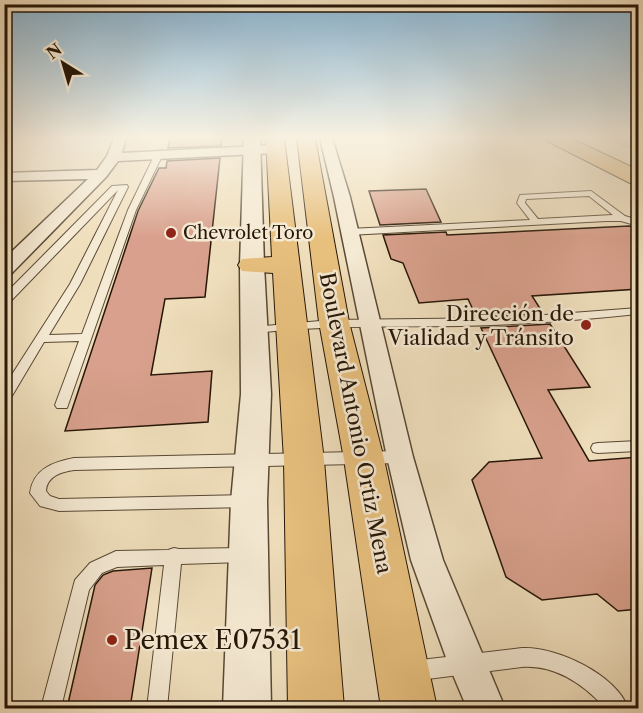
<svg xmlns="http://www.w3.org/2000/svg" width="643" height="713" font-family="'Libre Caslon Text',serif">
<style>
.lines{fill:none;stroke-linecap:round;stroke-linejoin:round}
.river{fill:#9dbbb9;fill-rule:evenodd}
.building{fill:#d9a18d;stroke:#261607;stroke-width:1.5}
.service-casing{stroke:#584834;stroke-width:2}
.minor-casing{stroke:#584834;stroke-width:3}
.tertiary-casing{stroke:#584834;stroke-width:3}
.primary-casing{stroke:#261607;stroke-width:2}
.service{fill:#f5ead4;fill-rule:evenodd}
.minor{fill:#f5ead4;fill-rule:evenodd}
.tertiary{fill:#f5ead4;fill-rule:evenodd}
.primary{fill:#e8c07e;fill-rule:evenodd}
.poi-dot{fill:#8f2418;stroke:#f5ead4;stroke-width:2}
.labels{text-anchor:middle;dominant-baseline:central;stroke-width:5;stroke-linejoin:round;paint-order:stroke}
.far-poi-label{font-size:18px;fill:#261607;stroke:#f5ead4;text-anchor:start}
.poi-label{font-size:21px;fill:#261607;stroke:#f5ead4;text-anchor:end}
.street-label{font-size:21px;fill:#261607;stroke:#f5ead4}
.near-poi-label{font-size:26px;fill:#261607;stroke:#f5ead4;text-anchor:start}
</style>
<rect width="100%" height="100%" fill="#f0dfbd"/>
<filter id="stains"><feTurbulence type="fractalNoise" baseFrequency=".00333" numOctaves="4"/><feColorMatrix values="0 0 0 0 .2 0 0 0 0 .09 0 0 0 0 .02 0 0 0 .5 -.17"/></filter>
<radialGradient id="worn" r=".72"><stop offset=".6" stop-color="#630" stop-opacity="0"/><stop offset="1" stop-color="#630" stop-opacity=".3"/></radialGradient>
<g class="lines">
<path class="river" d="M612,138H638V152L616,144Z"/>
</g>
<path class="building" d="M170,138H222L221,146L168,148Z
M220,158L205,297L165,299L151,375L212,371L208,422L65,431L138,211L159,168H166L167,161Z
M426,189L441,222L380,225L369,191Z
M629,226L639,228V289L532,296L543,313L505,316H476L468,299L419,303L403,263L391,259L383,235L446,232L447,235Z
M550,324L590,387L548,390L589,461L639,457V609L618,611L597,594L542,600L506,577L472,480L489,462L542,458L481,328Z
M152,568L130,708H67L95,585L103,575L113,571Z"/>
<g class="lines">
<g class="service-casing">
<path id="service" d="M155,154L162,156L136,210L67,408H57L55,405L79,341L44,342L9,401L4,402V387L70,284L118,190L8,304L4,305V295L112,186L127,185L128,187L80,284L49,335L82,334L128,210Z
M591,191L625,216L638,220V226L621,221H606L349,235L344,232L349,229L530,220L517,203L520,195ZM589,196L613,215L538,219L525,203L526,199Z
M638,308V314C579,320 519,325 460,326C391,327 323,325 254,333L248,330L254,327L331,320L505,318Z
M638,441V451L598,453L593,452L591,448L593,444L598,443Z
M400,451L405,453L407,457L405,461L400,463L74,470C61,472 47,476 46,491L50,496L59,499L248,495L253,496L256,501L253,506L248,507L59,511L40,506L30,493C33,469 53,462 74,458Z
M174,548L179,549L243,548L249,550L251,555L249,560L243,562L181,564L167,708H147L164,565L117,567L102,573L89,590L61,708H41L75,580L90,563L116,551L168,550Z
M522,648C556,646 617,675 628,708H605C583,684 556,665 522,667L412,681L405,678L402,671L405,664L412,661Z"/>
</g>
<g class="minor-casing">
<path id="minor" d="M114,138H126L122,153L276,145L283,149L276,153L118,161L106,177L11,274L4,275V259L88,179L4,181V173L97,170L107,156Z
M320,138H332L350,197L413,457L443,560L505,708H467L448,663L411,560L387,457L334,197Z"/>
</g>
<g class="tertiary-casing">
<path id="tertiary" d="M244,138H260L264,265L271,394L267,501L271,708H223L231,501L241,394L240,265Z"/>
</g>
<g class="primary-casing">
<path id="primary" d="M266,138H284L324,460L344,708H288L284,460L273,273L242,271L238,265L242,259L272,257Z
M297,138H315L349,322L384,459L437,708H381L344,459L319,322Z
M547,138H570L638,170V184L630,183L549,142Z"/>
</g>
<use href="#service" class="service"/>
<use href="#minor" class="minor"/>
<use href="#tertiary" class="tertiary"/>
<use href="#primary" class="primary"/>
</g>
<linearGradient id="sky" x2="0" y2="1"><stop stop-color="#8ab7d5"/><stop offset="0.58" stop-color="#f8f1e1"/><stop offset="1" stop-color="#f8f1e1" stop-opacity="0"/></linearGradient>
<rect width="643" height="237" fill="url(#sky)"/>
<g class="poi-dot">
<circle cx="171" cy="233" r="6"/>
<circle cx="586" cy="325" r="6"/>
<circle cx="112" cy="640" r="6"/>
</g>
<g class="labels">
<g class="far-poi-label">
<text x="183" y="233">Chevrolet Toro</text>
</g>
<g class="poi-label">
<text x="574" y="313">Dirección de<tspan x="574" dy="24">Vialidad y Tránsito</tspan></text>
</g>
<g class="street-label">
<text transform="translate(356 423) rotate(79)">Boulevard Antonio Ortiz Mena</text>
</g>
<g class="near-poi-label">
<text x="124" y="640">Pemex E07531</text>
</g>
</g>
<rect width="643" height="713" fill="none" stroke="#f0dfbd" stroke-width="24"/>
<rect x="6" y="6" width="631" height="701" fill="none" stroke="#261607" stroke-width="3"/>
<rect x="12" y="12" width="619" height="689" fill="none" stroke="#261607" stroke-width="1.5"/>
<g transform="translate(63 63) rotate(323)" stroke="#f5ead4" stroke-width="4.5" paint-order="stroke">
<path d="M0-4.5L10 22L0 15L-10 22Z" fill="#261607"/>
<text y="-9" font-size="16" font-weight="bold" text-anchor="middle" fill="#261607">N</text>
</g>
<rect width="100%" height="100%" filter="url(#stains)"/>
<rect width="100%" height="100%" fill="url(#worn)"/>
</svg>
